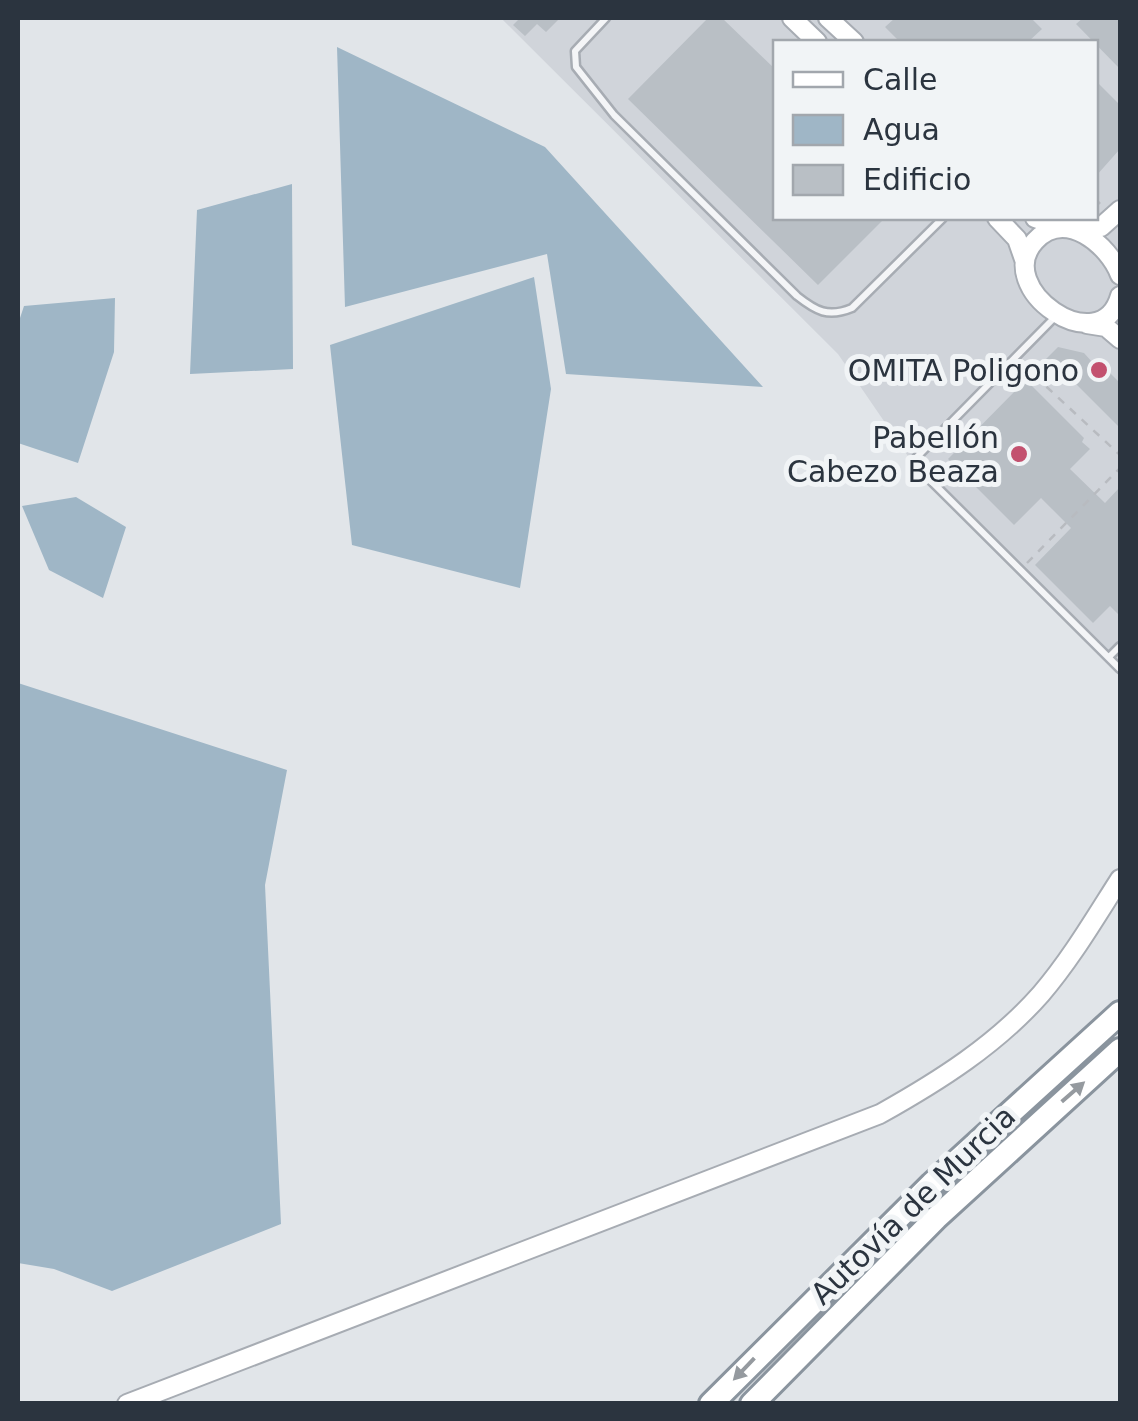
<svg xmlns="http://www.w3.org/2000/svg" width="1138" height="1421" font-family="'DejaVu Sans',sans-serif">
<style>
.built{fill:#d0d4da;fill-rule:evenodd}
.water{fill:#9fb6c6}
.building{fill:#b9bfc5}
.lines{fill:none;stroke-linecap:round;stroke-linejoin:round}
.service-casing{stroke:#a7acb3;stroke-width:11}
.secondary-casing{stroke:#a7acb3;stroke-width:22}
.motorway-casing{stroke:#8a949e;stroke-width:28}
.path{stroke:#b8bbc0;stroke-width:2.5;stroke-dasharray:8 8;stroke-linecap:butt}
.service{stroke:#f4f5f7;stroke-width:6}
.secondary{stroke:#fff;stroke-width:18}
.motorway{stroke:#fff;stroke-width:22}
.oneway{fill:#959a9f}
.poi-dot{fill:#c3516f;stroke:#f1f4f6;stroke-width:4}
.labels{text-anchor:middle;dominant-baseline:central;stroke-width:10;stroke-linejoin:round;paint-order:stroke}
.poi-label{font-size:30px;fill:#2b343f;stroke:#f1f4f6;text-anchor:end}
.street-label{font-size:30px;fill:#2b343f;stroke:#f1f4f6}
</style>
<rect width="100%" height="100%" fill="#e1e5e9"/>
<path class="built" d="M501,18H1120V669L912,462L838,354ZM776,42H1096V218H776Z"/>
<path class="water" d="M337,47L545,147L763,387L566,374L547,254L345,307Z
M292,184L293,369L190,374L197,210Z
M534,277L551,389L520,588L352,545L330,345Z
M115,298L114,352L78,463L18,443V324L24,306Z
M76,497L126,527L103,598L49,570L22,506Z
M18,683L287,770L265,885L281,1224L112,1291L54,1269L18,1263Z"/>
<path class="building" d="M520,18H560L546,32L537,24L525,36L513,25Z
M708,18H722L776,70V218H885L818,285L628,99Z
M895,18H1031L1042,29L1028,42H900L885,27Z
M1083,18H1120V69L1076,24Z
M1096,81L1120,105V149L1096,176Z
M1058,347L1084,353L1093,363L1096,359L1120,383V428L1070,378L1064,384L1042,363Z
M1026,380L1084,438L1082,442L1090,449L1070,469L1105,503L1120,487V616L1110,606L1093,623L1035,565L1071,528L1041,498L1014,525L948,459Z"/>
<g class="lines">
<g class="service-casing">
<path id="service" d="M606,18L575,51L576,67L614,115L797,296C816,311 828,318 852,308L943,218
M1056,316L912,462L1120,669
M1109,657L1120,646"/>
</g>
<g class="secondary-casing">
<path id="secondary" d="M792,18L817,42
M828,18L854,42
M997,218L1017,239L1025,262
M1035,218L1064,228
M1076,230L1101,227L1120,210
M1120,275C1109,245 1065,208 1035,241C991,288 1101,364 1120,296
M1087,324L1106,327L1120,339
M127,1404L880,1114C939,1081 996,1045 1041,994C1071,959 1095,918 1120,879"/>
</g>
<g class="motorway-casing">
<path id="motorway" d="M711,1404L932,1184L1120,1013
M752,1404L936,1218L1120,1050"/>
</g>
<path class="path" d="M1096,206L1100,202
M1023,365L1120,455
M1027,563L1120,468"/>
<use href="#service" class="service"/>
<use href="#secondary" class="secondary"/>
<use href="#motorway" class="motorway"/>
</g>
<defs><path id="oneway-solid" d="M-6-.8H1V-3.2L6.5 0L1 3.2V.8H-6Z" transform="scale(2.5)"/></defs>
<g class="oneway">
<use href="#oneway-solid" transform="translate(1073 1092) rotate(-41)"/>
<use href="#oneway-solid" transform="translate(744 1369) rotate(134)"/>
</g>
<g class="poi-dot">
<circle cx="1099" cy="370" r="10"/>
<circle cx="1019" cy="454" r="10"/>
</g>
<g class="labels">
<g class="poi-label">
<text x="1079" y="370">OMITA Poligono</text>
<text x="999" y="437">Pabellón<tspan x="999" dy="34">Cabezo Beaza</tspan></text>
</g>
<g class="street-label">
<text transform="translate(913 1205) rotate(-44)">Autovía de Murcia</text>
</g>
</g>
<rect width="1138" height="1421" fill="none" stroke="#2b343f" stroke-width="40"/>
<rect x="773" y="40" width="325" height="180" fill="#f1f4f6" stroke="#a2a7ad" stroke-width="2.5"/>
<rect x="793" y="72" width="50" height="15" fill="#ffffff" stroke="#a2a7ad" stroke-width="2.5"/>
<text x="863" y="90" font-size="30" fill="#2b343f">Calle</text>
<rect x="793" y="115" width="50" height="30" fill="#9fb6c6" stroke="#a2a7ad" stroke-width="2.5"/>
<text x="863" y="140" font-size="30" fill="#2b343f">Agua</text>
<rect x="793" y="165" width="50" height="30" fill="#b9bfc5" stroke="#a2a7ad" stroke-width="2.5"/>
<text x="863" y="190" font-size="30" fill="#2b343f">Edificio</text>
</svg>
